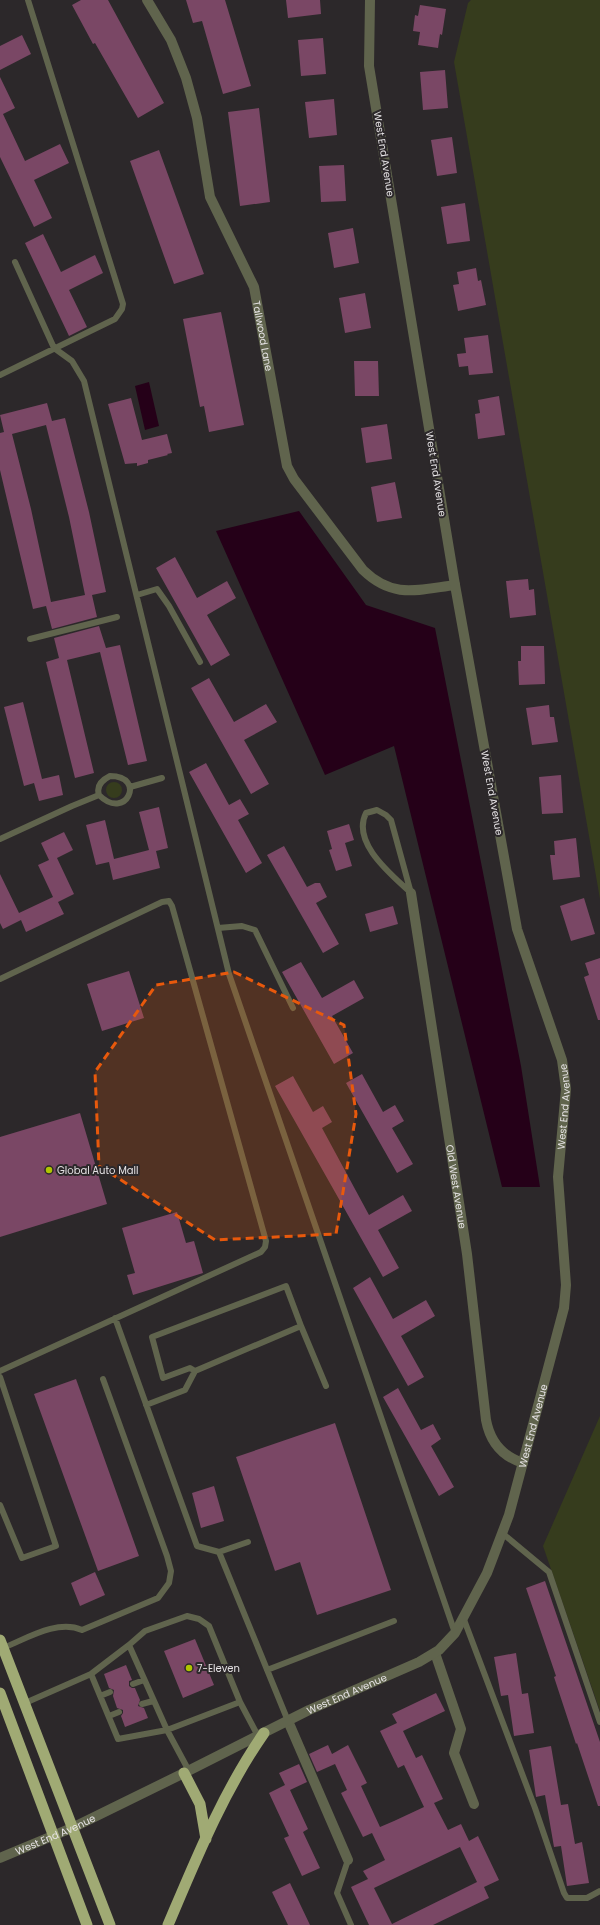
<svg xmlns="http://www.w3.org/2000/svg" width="600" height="1925" font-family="Poppins,sans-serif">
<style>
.green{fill:#363c1d}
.water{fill:#250018}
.building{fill:#7a4765;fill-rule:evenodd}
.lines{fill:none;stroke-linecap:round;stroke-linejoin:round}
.service{stroke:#60644d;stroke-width:6}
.minor{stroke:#60644d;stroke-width:10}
.tertiary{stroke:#60644d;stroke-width:10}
.trunk{stroke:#a0aa74;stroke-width:11}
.marked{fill:#e8590c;fill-opacity:0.2;stroke:#e8590c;stroke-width:3;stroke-dasharray:8 5;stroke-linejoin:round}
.poi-dot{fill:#b0c501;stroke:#2c282a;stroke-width:1.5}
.labels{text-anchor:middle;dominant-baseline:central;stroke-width:4;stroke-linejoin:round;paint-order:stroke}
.street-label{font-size:10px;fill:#e6e3e5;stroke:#2c282a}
.poi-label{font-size:10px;fill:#e6e3e5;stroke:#2c282a;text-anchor:start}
</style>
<rect width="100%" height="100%" fill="#2c282a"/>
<path class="green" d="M471,0H600V899L454,62L468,3Z
M106 790a8 8 0 1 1 16 0a8 8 0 1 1-16 0Z
M600,1416V1711L543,1546Z"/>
<path class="water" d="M149,382L159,426L145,430L135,386Z
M299,511L366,605L435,628L521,1066L540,1187H502L394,746L325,775L216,531Z"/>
<path class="building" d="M81,0H108L164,103L138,118L95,43L93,44L72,5Z
M186,0H225L251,86L223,94L202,21L193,23Z
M286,0H320L321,14L288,18Z
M420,5L446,9L442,35L440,34L438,48L418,45L420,32L413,31L415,15L418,16Z
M22,35L31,54L0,70V46Z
M323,38L326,74L301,76L298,40Z
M445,70L448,108L423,110L420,72Z
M0,77L15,108L3,114L25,161L60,144L69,163L34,180L52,218L34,227L0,157Z
M334,99L337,135L309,138L305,102Z
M259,108L270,202L240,206L228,112Z
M452,137L457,173L437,176L431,140Z
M159,150L204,274L174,284L130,161Z
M344,165L346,201L321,202L319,166Z
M465,203L470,241L447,244L441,207Z
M353,228L359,263L334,268L328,233Z
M43,234L61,272L95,255L103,273L69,290L87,327L69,336L25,243Z
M476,268L478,281L481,280L486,305L458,311L453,285L459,284L457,272Z
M365,293L371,328L345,333L339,298Z
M221,312L244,425L209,432L204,406L200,407L183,319Z
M488,335L493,373L469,375L468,366L459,367L457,354L466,353L464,338Z
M354,361H378L379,396H355Z
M499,396L505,435L478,439L475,414L480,413L478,400Z
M131,398L142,440L167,434L172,453L167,454L168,455L148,460V463L137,466V463L125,464L108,404Z
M47,403L52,421L65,418L89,512L106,592L92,595L97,617L52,629L46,606L33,609L0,470V433L4,432L0,415ZM46,425L69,517L85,595L51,602L31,509L12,434Z
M387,424L392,459L366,463L361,428Z
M395,482L402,518L377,522L371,487Z
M175,557L197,598L227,581L236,598L207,615L230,655L211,666L156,568Z
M528,579L529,590L534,589L536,615L510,618L506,581Z
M99,626L106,648L120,645L147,761L128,765L100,652L67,660L94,773L75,778L46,662L59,658L54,638Z
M521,646H544L545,684L519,685L518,661H521Z
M209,678L234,722L266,704L277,722L244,740L269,784L251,794L191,688Z
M23,702L42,779L59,775L63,795L39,801L34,783L24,786L4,707Z
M549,705L550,717H554L558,742L532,745L526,708Z
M206,763L229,805L240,799L249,814L238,820L262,863L246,873L189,772Z
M561,775L563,813L542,814L539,777Z
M159,807L168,848L156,851L160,868L113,880L109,862L96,865L86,825L105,820L114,859L149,850L139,812Z
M349,824L354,840L345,843L352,866L336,871L329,850L332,849L327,831Z
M64,832L73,850L57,858L74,894L58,902L64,914L26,932L21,920L3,929L0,923V874L19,913L53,897L38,865L49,860L41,843Z
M576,838L580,877L553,880L550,855H555L554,841Z
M284,846L307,887L315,883H320L327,897L316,903L339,944L323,953L267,855Z
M584,898L595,934L571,941L560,906Z
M393,906L398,924L370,932L365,914Z
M600,958V1020H598L584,977L589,975L585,963Z
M301,962L322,998L354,980L364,998L332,1016L353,1053L334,1064L282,972Z
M129,971L144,1018L102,1031L87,984Z
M362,1074L383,1112L395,1105L404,1121L392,1128L413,1164L397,1173L346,1083Z
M293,1076L313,1112L323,1106L332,1122L322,1128L369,1215L403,1195L412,1211L378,1230L399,1268L383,1277L275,1086Z
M80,1113L107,1204L0,1237V1137Z
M177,1212L186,1243L194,1241L203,1273L133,1295L127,1275L135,1273L122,1228Z
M370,1277L393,1319L426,1300L435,1316L401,1336L424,1377L408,1386L353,1288Z
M76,1379L139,1556L98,1571L34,1394Z
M398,1388L421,1430L433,1424L441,1439L431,1446L454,1487L439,1496L383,1397Z
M335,1423L391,1590L317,1615L300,1562L275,1571L236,1457Z
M214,1486L224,1521L201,1528L192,1493Z
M95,1572L105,1595L80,1606L71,1583Z
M545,1581L600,1742V1806H598L577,1743L576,1744L554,1677L556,1676L526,1588Z
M195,1639L214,1685L183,1698L164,1651Z
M516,1653L522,1694L528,1693L534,1733L514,1736L508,1695L501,1696L494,1657Z
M126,1665L132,1680L129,1681V1686L132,1688H135L140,1700L138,1706L144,1708L148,1718L125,1727L121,1716L123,1713V1710L117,1708L113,1696L114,1690L109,1688L104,1674Z
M436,1693L445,1711L403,1731L416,1758L422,1755L443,1799L434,1803L448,1830L461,1824L469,1841L478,1836L499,1880L484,1887L489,1898L433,1925H369L351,1887L368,1879L363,1871L385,1860L372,1833L363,1837L341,1793L347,1790L335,1764L317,1772L309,1754L328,1745L332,1754L348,1745L367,1783L361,1786L380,1827L394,1821L424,1807L404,1765L398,1768L380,1731L397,1723L392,1714ZM460,1847L477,1882L392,1924L374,1888Z
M551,1746L561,1805L568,1804L575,1844L582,1842L589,1883L567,1886L561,1846L554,1847L545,1795L536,1797L529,1750Z
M299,1764L307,1782L290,1790L308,1829L303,1832L320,1868L302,1876L284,1838L289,1836L269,1793L285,1785L279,1773Z
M290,1883L310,1925H288L272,1892Z"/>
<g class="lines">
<path class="service" d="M15,262L54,348L72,361L84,381L229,974L455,1633
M0,375L115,319L122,309L123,304L28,0
M137,595L157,589L169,606L200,662
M30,639L117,617
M110,776C147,776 126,822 99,795C96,786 102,780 110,776Z
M130,787L162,778
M377,810L386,815L391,820L411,893C392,875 351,843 366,813Z
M0,839L72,806L99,795
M218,928L242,926L255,930L293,1008
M0,979L162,902L169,901L172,906L266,1241L265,1247L261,1252L0,1371
M115,1318L197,1546L219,1552
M195,1371L190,1368L163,1378L152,1337L286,1286L301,1326
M0,1377L56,1546L22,1558L0,1505
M146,1405L185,1390L195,1371L301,1326L326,1386
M502,1533L549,1572L600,1722
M248,1542L219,1552L288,1721
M463,1617L535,1808L564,1893L567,1898H587L600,1891
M129,1645L167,1730L189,1771
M3,1648C26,1639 57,1619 82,1630L158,1598L169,1583L171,1571L167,1556L103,1379
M267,1670L394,1621
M91,1674L129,1645L145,1631L187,1616L199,1619L209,1626L240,1702
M133,1684L144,1680
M100,1696L110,1692
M25,1703L91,1674L118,1739L167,1730L240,1702L258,1736
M142,1704L153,1701
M109,1716L119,1712
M348,1860L337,1893L351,1925"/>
<g class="minor">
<path id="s1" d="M147,0L171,40L186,78L197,118L210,197L254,287L287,466L294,479L363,570C393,599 417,590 455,585"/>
<path id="s2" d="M411,893L467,1254L486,1420C490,1441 501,1456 523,1463"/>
<path d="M435,1653L461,1729L454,1753L474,1804"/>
<path d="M288,1721L348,1860"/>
<path id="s3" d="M184,1773L309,1710L419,1662L439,1650L455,1633L487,1573L509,1515L564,1308L566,1285L558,1177L566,1089L562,1060L517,929L455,585L369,66L370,0"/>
</g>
<path class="tertiary" id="s4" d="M0,1858L74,1827L184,1773"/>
<path class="trunk" d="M0,1640L110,1925
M0,1693L87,1925
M184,1773L200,1804L206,1839
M168,1925C196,1859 223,1792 264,1733"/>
</g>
<path class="marked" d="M234,972L344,1025L356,1114L336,1234L215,1240L99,1166L95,1072L156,985Z"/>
<g class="poi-dot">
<circle cx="49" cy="1170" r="4"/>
<circle cx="189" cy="1668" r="4"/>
</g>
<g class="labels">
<g class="street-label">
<text transform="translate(384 154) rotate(81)">West End Avenue</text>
<text stroke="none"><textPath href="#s1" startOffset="359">Tallwood Lane</textPath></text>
<text transform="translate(436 474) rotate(81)">West End Avenue</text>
<text transform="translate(492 793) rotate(80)">West End Avenue</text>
<text stroke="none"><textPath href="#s3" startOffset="853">West End Avenue</textPath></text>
<text stroke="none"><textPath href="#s2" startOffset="297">Old West Avenue</textPath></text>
<text stroke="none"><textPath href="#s3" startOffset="529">West End Avenue</textPath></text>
<text stroke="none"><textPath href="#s3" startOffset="181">West End Avenue</textPath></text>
<text stroke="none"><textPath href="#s4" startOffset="60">West End Avenue</textPath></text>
</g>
<g class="poi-label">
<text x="57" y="1170">Global Auto Mall</text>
<text x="197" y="1668">7-Eleven</text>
</g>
</g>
</svg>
